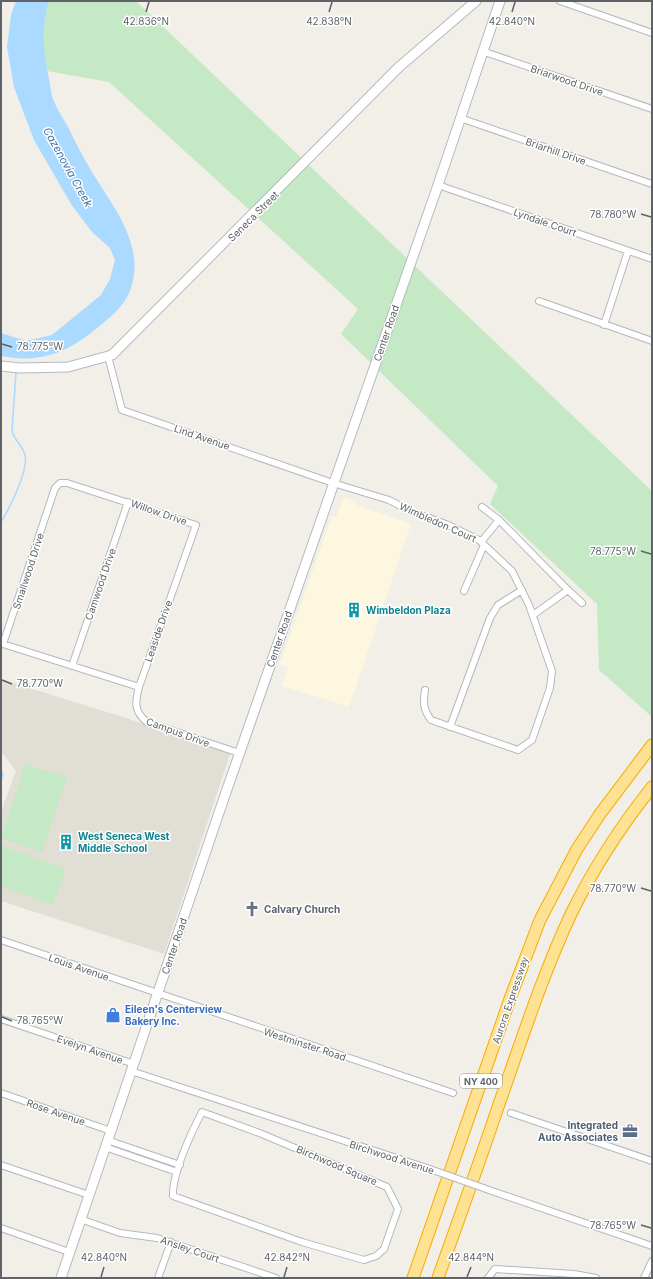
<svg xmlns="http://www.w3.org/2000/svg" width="653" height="1279" font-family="Inter,sans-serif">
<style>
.commercial{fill:#fef7e0}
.education{fill:#e1ded6}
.green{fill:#c5e8c5}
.water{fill:#aadaff}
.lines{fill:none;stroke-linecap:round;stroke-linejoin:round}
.stream{stroke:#aadaff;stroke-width:1.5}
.street-casing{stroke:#b5b8bc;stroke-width:8}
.secondary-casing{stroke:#b6babf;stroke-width:11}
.highway-casing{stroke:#f9ab00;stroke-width:13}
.street{stroke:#fff;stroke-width:6}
.secondary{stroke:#fff;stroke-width:9}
.highway{stroke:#fde293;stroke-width:11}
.street-bridge-casing{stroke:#b5b8bc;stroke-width:8;stroke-linecap:butt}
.street-bridge{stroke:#fff;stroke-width:6}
.ticks{fill:none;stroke:#5f6368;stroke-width:1.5}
.labels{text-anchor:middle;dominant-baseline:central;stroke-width:3;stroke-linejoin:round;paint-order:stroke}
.shield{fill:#fff;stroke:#8f9295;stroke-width:1}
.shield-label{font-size:9px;font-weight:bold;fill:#5f6368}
.street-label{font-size:10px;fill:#5f6368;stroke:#fff}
.culture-label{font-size:10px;font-weight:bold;fill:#0d838f;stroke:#fff;text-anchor:start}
.worship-label{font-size:10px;font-weight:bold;fill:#5b616d;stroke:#fff;text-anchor:start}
.shop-label{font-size:10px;font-weight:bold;fill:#366cbe;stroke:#fff;text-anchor:start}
.service-label{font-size:10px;font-weight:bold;fill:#4e5e75;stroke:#fff;text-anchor:end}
.water-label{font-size:11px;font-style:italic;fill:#4174aa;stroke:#fff}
.ticks-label{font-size:10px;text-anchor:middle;fill:#5f6368;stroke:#fff;stroke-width:3;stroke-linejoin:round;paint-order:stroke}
</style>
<rect width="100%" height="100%" fill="#f1efe8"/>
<path class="commercial" d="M344,497L357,502L356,505L411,524L349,707L282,686L288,667L280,664L332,516L336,517Z"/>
<path class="education" d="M1,679L231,751L164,954L1,901V811L16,771L1,751Z"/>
<path class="green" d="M49,1H136L652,491V717L599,670L597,604L490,504L498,486L341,334L358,309L109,82L47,71C42,47 42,25 49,1Z
M25,764L67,777L42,852L1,838Z
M1,845L66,869L53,905L1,886Z"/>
<path class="water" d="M16,1H49C41,28 43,51 49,79C50,85 51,93 53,99C57,110 64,119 69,129C76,143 83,158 92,172C113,207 145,244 131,288C124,308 107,320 91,333C62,355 38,363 1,356V333L26,341L52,335L101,295L110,279L115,260L110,248L92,232L71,204L34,140L14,87L7,47L11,15Z"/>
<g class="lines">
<path class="stream" d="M1,522C9,509 29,470 25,455C23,446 14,440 12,431L16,372
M1,770L3,774L1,781"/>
<g class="street-casing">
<path id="street" d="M560,1L652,33
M482,51L652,109
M460,118L652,184
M438,185L652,259
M539,301L652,341
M604,325L628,251
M108,356L122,410L333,483L389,500L412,512L446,524L479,540L512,571L529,605L552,671L550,688L532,740L518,750L431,720C423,709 423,703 425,690
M482,507L499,520
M481,542L499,520L568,590L533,615
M568,590L582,603
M464,591L484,545
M72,666L128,502
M139,687L3,644L55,488L60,483H67L196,525L139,687C135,702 134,712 147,722L239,753
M450,727L490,618L498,605L522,590
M1,940L453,1093
M1,1019L134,1064
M131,1071L427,1168
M1,1093L111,1131
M202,1112L262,1134L387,1187L398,1209L384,1249L376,1256L364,1260L302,1242L173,1196C172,1174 191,1133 202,1112Z
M511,1113L652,1161
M107,1140L180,1165
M105,1147L177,1172
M1,1165L89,1195
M489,1190L652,1246
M80,1219L120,1233L157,1238L276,1278
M1,1228L69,1252
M158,1278L171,1242
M488,1278L495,1269L574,1274L596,1278
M644,1278L652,1261"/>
</g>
<g class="secondary-casing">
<path id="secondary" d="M1,366L20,368L68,367L112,355L399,67L476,1
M61,1278L225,795L438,185L500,1"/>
</g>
<g class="highway-casing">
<path id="highway" d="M413,1278L511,996L540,920L577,849L600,814L652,745
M438,1278C458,1221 479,1164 498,1107C521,1042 542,976 571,914C593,869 621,826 652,787"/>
</g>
<use href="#street" class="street"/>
<use href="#secondary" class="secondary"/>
<use href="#highway" class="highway"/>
<g class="street-bridge-casing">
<path id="street-bridge" d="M427,1168L489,1190"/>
</g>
<use href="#street-bridge" class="street-bridge"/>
</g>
<path class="ticks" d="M146,12L149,2M329,12L332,2M512,12L515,2M641,214L651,217M2,344L12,347M641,551L651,554M2,680L12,684M641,888L651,891M2,1017L12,1021M641,1225L651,1228M101,1277L104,1267M284,1277L287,1267M467,1277L471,1267"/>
<defs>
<g id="building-bare" transform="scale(1.2)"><path d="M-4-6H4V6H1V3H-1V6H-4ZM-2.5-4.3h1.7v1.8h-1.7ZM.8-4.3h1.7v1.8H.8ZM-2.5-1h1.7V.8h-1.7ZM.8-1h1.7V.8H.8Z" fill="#0f9aa8" stroke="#fff" stroke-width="2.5" paint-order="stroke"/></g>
<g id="church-bare" transform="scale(1.2)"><path d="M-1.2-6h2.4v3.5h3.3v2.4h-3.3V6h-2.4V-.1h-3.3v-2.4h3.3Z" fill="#6b7280" stroke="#fff" stroke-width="2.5" paint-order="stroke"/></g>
<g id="shop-bare" transform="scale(1.2)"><path d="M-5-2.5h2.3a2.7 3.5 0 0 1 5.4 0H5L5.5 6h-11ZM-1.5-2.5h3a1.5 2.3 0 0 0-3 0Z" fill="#3f7fe0" stroke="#fff" stroke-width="2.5" paint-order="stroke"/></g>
<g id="office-bare" transform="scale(1.2)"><path d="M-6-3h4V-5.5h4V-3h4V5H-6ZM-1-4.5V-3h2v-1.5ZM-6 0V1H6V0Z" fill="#5c6f8a" stroke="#fff" stroke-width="2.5" paint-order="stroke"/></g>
</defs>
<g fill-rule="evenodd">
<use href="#building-bare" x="354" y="610"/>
<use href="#building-bare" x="66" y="842"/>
<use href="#church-bare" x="252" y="909"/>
<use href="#shop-bare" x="113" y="1015"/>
<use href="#office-bare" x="630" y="1131"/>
</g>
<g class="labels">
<rect class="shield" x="460" y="1074" width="42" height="14" rx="3"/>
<g class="shield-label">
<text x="481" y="1081">NY 400</text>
</g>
<g class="street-label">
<text transform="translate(567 80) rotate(19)">Briarwood Drive</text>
<text transform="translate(556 151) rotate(19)">Briarhill Drive</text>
<text transform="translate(253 216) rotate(-45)">Seneca Street</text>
<text transform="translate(545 222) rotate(19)">Lyndale Court</text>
<text transform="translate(386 333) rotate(-71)">Center Road</text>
<text transform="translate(202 437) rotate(19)">Lind Avenue</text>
<text transform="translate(159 512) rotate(19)">Willow Drive</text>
<text transform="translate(438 522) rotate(24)">Wimbledon Court</text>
<text transform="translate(28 571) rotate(-72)">Smallwood Drive</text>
<text transform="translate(100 584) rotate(-71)">Camwood Drive</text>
<text transform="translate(158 631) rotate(-71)">Leaside Drive</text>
<text transform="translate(279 639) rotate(-71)">Center Road</text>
<text transform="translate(178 732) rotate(20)">Campus Drive</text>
<text transform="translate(174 946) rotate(-71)">Center Road</text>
<text transform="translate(79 967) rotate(19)">Louis Avenue</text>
<text transform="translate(510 1000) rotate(-71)">Aurora Expressway</text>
<text transform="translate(305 1044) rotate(18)">Westminster Road</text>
<text transform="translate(90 1049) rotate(19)">Evelyn Avenue</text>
<text transform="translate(56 1112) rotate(19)">Rose Avenue</text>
<text transform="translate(392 1157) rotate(18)">Birchwood Avenue</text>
<text transform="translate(337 1165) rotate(23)">Birchwood Square</text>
<text transform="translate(190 1249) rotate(19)">Ansley Court</text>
</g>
<g class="culture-label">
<text x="366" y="610">Wimbeldon Plaza</text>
<text x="78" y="836">West Seneca West<tspan x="78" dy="12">Middle School</tspan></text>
</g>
<g class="worship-label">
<text x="264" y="909">Calvary Church</text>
</g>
<g class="shop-label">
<text x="125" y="1009">Eileen's Centerview<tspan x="125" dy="12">Bakery Inc.</tspan></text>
</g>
<g class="service-label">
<text x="618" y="1125">Integrated<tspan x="618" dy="12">Auto Associates</tspan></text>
</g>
<g class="water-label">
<text transform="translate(68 167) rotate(61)">Cazenovia Creek</text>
</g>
</g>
<g class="ticks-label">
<text x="146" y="25">42.836°N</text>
<text x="329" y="25">42.838°N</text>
<text x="512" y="25">42.840°N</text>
<text x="613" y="218">78.780°W</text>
<text x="40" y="350">78.775°W</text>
<text x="613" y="555">78.775°W</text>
<text x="40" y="687">78.770°W</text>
<text x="613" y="892">78.770°W</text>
<text x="40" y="1024">78.765°W</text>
<text x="613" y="1229">78.765°W</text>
<text x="104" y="1261">42.840°N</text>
<text x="287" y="1261">42.842°N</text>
<text x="471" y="1261">42.844°N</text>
</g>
<rect width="653" height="1279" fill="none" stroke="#5f6368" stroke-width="4"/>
</svg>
